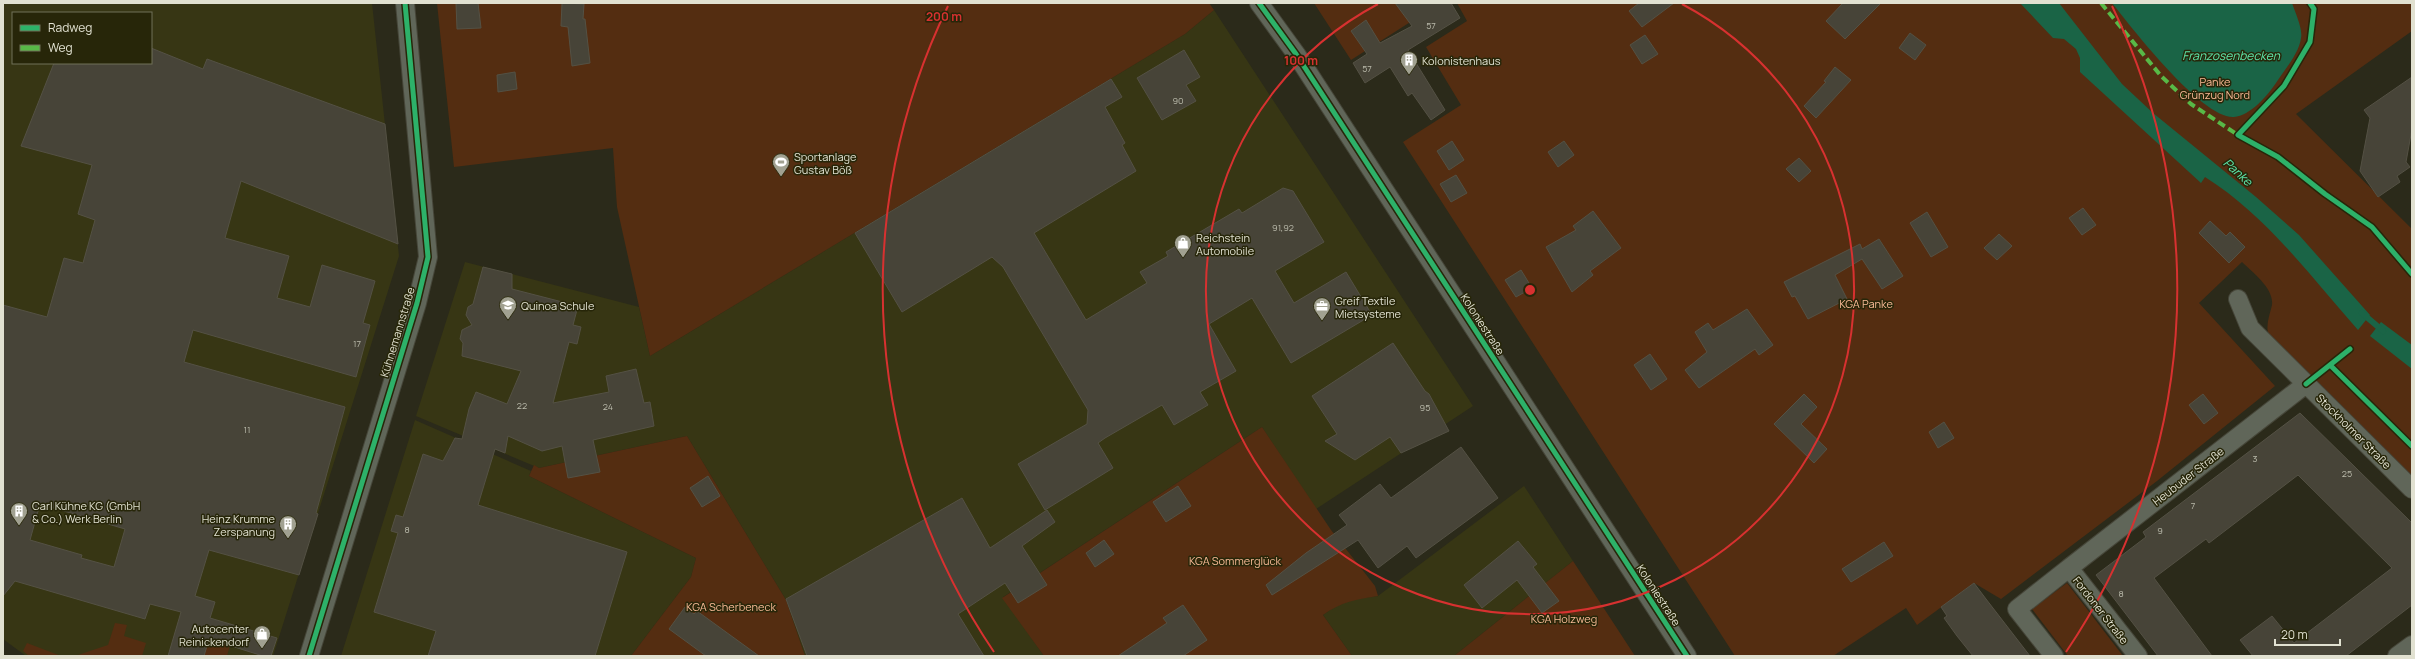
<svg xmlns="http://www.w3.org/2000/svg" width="2415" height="659" font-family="Manrope,sans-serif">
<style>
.built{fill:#373614;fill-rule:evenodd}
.green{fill:#542d11}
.water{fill:#1a6446}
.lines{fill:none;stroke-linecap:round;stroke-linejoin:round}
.stream{stroke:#1a6446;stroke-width:6}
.building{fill:#474438;stroke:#545144;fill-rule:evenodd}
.minor-casing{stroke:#464639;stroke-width:20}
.minor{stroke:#606659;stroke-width:18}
.quiet{stroke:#58b947;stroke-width:4;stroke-dasharray:8 4;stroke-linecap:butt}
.cycleway-casing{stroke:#272609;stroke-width:8}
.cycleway{stroke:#2db169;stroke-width:5}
.ring{fill:none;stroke:#d73130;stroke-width:2}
.labels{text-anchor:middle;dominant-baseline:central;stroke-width:3;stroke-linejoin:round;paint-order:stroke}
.number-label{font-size:9px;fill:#babaab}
.poi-label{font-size:11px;fill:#e1e1d1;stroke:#272609;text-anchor:start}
.park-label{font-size:11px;fill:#f9ba96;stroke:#272609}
.street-label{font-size:11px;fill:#e1e1d1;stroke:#272609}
.water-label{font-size:12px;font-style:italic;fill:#5ee6ab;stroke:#272609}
.centre{fill:#d73130;stroke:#272609;stroke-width:2}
.ring-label{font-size:12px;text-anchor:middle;font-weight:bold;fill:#d73130;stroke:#272609;stroke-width:3;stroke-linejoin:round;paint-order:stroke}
</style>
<rect width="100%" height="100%" fill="#2b2a1a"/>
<path class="built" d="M3,3H372L399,256L273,656H26L3,639ZM13,13H151V63H13Z
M1214,10L1473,406L1316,509L1262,427L1003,597L1044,656H805L786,600L687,436L539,468L416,416L465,262L639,307L650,356L1185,34Z
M415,420L531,471L529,476L696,558L691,577L631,656H341Z
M1524,486L1573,561L1454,656H1352L1323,615L1334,607L1354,599L1378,596Z"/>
<path class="green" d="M437,3H1209L1214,10L1185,34L650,356L617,207L613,148L454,167Z
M1314,3H1440L1351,60Z
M1457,3H2412V31L2296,114L2412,229V477L2268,333C2266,323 2270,314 2272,305C2274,288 2253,273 2242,262L2199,303L2275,386L2157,481L2001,599L1974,583L1917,625L1906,608L1833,656H1735L1403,142L1461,105L1426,47L1467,21Z
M1262,427L1331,530L1375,586L1378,596C1357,599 1341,602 1323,615L1352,656H1044L1002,598Z
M687,436L786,600L805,656H631L691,577L696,558L529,476L534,465L539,468Z
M1573,561L1635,656H1454Z
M2067,583L2123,656H2068L2032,609Z
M115,623L127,625L124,636L146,643L142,656H75L108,645Z
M213,625L230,645L227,656H204Z
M27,643L61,656H29L23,651Z"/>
<path class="water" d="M2020,3H2059L2122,84L2153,113L2256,197L2299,235L2370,315L2358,330C2310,276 2267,216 2205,177L2201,183L2080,72V58L2076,49L2064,39L2053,38Z
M2112,3H2292C2295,12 2303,29 2301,38C2299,54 2284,70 2276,83C2268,95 2250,116 2234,117C2202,119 2132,28 2112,3Z
M2381,322L2412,345V369L2370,336Z"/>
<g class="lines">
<path class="stream" d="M2362,313L2383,331"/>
</g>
<path class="building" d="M456,3H478L481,28L457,29Z
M562,3L584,4L583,19H585L590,63L572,66L568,27L561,26Z
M1395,3H1451L1460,18L1408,50L1445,110L1431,120L1412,93L1408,96L1390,67L1365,83L1353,63L1367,54L1351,31L1366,20L1380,43L1412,26Z
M1639,3H1674L1642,27L1629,11Z
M1843,3H1881L1845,39L1826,21Z
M1910,33L1926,45L1915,60L1899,48Z
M1645,35L1658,54L1642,64L1630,45Z
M151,48L203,69L207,59L385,124L398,244L241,181L225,238L289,256L277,298L310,307L322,265L375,281L363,323L370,325L356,377L193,330L184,362L345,407L316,513L318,514L299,575L209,550L195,596L215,602L210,618L277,638L271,656H263L209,639L204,656H168L181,612L150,604L145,619L15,581L3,596V305L47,317L64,258L83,263L95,220L78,214L92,165L21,146L54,63H151ZM40,504L125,529L114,567L81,558L82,555L30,540Z
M1184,50L1200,77L1186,85L1196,101L1162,120L1137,78Z
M1835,67L1851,80L1816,118L1804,106L1826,82L1824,81Z
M515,72L517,89L498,92L497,75Z
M2412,77V129L2406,162L2410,167L2397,176L2400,182L2378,197L2360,171L2370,118L2364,110Z
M1111,79L1122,97L1105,107L1125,143L1122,145L1136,171L1034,233L1086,320L1147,283L1140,272L1168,256L1166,252L1239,209L1242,213L1283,188L1293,191L1324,242L1275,271L1294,303L1346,272L1372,315L1291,363L1252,298L1209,324L1236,371L1200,392L1208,405L1174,425L1162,405L1105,438L1098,443L1113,468L1045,510L1018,464L1087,424L1088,410L1003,267L992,257L902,312L855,233Z
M1452,141L1464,160L1449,170L1437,151Z
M1564,141L1574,155L1558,167L1548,152Z
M1799,158L1811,171L1799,182L1786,169Z
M1456,175L1467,193L1451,202L1440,184Z
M2083,208L2096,225L2082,235L2069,218Z
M1593,211L1621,248L1590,271L1593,275L1572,292L1546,247L1576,230L1573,226Z
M1927,212L1948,247L1931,257L1910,223Z
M2210,221L2226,236L2230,232L2245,247L2229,263L2199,233Z
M1999,234L2012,246L1997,260L1984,248Z
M1879,239L1903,276L1882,289L1862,259L1835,275L1847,299L1808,319L1795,296L1792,297L1784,282L1860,244L1862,249Z
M483,267L512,274V289L578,306L573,325L581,327L577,344L569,342L553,403L609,392L606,376L636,369L644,403L650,402L654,426L593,440L600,472L568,478L562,446L542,451L508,436L505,453L495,449L478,505L627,552L595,656H428L436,631L374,612L398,533L391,531L396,515L403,517L423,454L443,461L455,438L462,439L469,409L476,392L507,404L521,371L462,356L463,343L460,339L462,330L472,325L466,315L468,307L473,304Z
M1521,270L1532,288L1516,297L1505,280Z
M1747,309L1773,345L1759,355L1755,349L1699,388L1685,370L1707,352L1695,332L1708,323L1713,330Z
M1393,343L1425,391L1429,394L1449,431L1401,453L1390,437L1355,460L1325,441L1337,434L1312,396Z
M1650,354L1667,379L1651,390L1634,365Z
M1804,394L1817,407L1801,424L1827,449L1814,463L1774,424Z
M2203,394L2218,413L2204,424L2189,405Z
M2300,413L2412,523V605L2346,656H2253L2240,640L2272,616L2294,643L2392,568L2298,475L2209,543L2206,539L2154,578L2212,656H2158L2096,575L2146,537L2143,532Z
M1944,422L1954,438L1938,448L1929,432Z
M1461,447L1498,498L1416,558L1407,546L1378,568L1358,540L1272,595L1266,585L1306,553L1347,525L1339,515L1380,484L1391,498Z
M708,476L720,496L702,507L690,488Z
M1178,486L1191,506L1166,522L1153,502Z
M962,498L990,548L1047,510L1055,522L1022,546L1047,585L1018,603L1005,583L958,614L984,656H807L786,599Z
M1104,540L1114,554L1095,567L1086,553Z
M1518,541L1537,564L1533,567L1559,601L1542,613L1517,580L1482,608L1464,585Z
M1884,542L1893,556L1851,582L1842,569Z
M1974,583L1986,599L2030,656H1973L1957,636L1944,618L1947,616L1941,607Z
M1183,605L1207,640L1183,656H1118L1167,623L1163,618Z
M685,607L694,614L697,611L759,656H706L669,629Z"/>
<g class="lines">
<g class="minor-casing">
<path id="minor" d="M1259,3L1296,54L1687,656
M2238,299L2250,328L2412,489
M2069,568L2306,384
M309,656L417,303L428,257L405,3
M2054,656L2017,609L2069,568L2138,656
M2397,656L2412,645"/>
</g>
<use href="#minor" class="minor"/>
<path class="quiet" d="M2101,3L2161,76L2191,104L2238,135"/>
<g class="cycleway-casing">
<path id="cycleway" d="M1259,3L1296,54L1687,656
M2310,3L2314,9L2310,42L2284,86L2238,135L2278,157L2325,194L2372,227L2412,274
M2330,365L2412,446
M2306,384L2350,349
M309,656L417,303L428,257L405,3"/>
</g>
<use href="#cycleway" class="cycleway"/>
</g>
<g class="ring">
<path d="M1682 4A324 324 0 1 1 1378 4"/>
<path d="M994 652A647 647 0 0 1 948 6M2112 6A647 647 0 0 1 2066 652"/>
</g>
<defs>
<g id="building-pin" transform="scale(0.9)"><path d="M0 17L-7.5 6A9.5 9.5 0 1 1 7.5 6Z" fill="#a1a191" stroke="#272609"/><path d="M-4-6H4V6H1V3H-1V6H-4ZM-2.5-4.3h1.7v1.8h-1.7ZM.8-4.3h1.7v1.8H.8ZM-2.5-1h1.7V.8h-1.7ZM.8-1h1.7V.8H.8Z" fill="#fff"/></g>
<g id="stadium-pin" transform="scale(0.9)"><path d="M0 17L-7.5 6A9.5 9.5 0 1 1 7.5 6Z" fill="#a1a191" stroke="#272609"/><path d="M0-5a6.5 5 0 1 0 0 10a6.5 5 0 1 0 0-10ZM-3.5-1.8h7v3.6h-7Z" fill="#fff"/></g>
<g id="shop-pin" transform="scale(0.9)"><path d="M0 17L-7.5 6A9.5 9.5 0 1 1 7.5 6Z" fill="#a1a191" stroke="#272609"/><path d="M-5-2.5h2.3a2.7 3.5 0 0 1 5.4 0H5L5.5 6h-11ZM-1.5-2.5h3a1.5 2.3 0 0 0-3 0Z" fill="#fff"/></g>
<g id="school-pin" transform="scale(0.9)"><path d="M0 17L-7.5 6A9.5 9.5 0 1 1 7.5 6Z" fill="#a1a191" stroke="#272609"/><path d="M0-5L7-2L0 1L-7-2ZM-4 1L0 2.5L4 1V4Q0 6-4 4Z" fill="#fff"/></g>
<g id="office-pin" transform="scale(0.9)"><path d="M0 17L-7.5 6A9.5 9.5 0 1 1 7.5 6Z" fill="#a1a191" stroke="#272609"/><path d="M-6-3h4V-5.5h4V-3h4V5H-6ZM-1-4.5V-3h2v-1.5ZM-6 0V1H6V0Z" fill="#fff"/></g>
</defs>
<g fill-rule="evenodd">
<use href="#building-pin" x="1409" y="60"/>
<use href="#stadium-pin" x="781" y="162"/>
<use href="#shop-pin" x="1183" y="243"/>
<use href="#school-pin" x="508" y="305"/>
<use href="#office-pin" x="1322" y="306"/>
<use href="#building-pin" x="19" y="511"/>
<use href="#building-pin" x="288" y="524"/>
<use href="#shop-pin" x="262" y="634"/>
</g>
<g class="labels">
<g class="number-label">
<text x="1431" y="25">57</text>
<text x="1367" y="68">57</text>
<text x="1178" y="100">90</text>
<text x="1283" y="227">91,92</text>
<text x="357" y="343">17</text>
<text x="522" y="405">22</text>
<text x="608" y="406">24</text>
<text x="1425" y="407">95</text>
<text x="247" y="429">11</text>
<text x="2255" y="458">3</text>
<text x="2347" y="473">25</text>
<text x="2193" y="505">7</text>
<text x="407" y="529">8</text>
<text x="2160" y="530">9</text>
<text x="2121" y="593">8</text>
</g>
<g class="poi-label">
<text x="1422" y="60">Kolonistenhaus</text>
<text x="794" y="156">Sportanlage<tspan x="794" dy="13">Gustav Böß</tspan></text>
<text x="1196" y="237">Reichstein<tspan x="1196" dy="13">Automobile</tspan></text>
<text x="1335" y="300">Greif Textile<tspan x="1335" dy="13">Mietsysteme</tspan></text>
<text x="521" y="305">Quinoa Schule</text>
<text x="32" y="505">Carl Kühne KG (GmbH<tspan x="32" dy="13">&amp; Co.) Werk Berlin</tspan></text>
<text x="275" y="518" text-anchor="end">Heinz Krumme<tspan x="275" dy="13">Zerspanung</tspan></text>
<text x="249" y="628" text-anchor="end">Autocenter<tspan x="249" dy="13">Reinickendorf</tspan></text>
</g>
<g class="park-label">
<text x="2215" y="81">Panke<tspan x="2215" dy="13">Grünzug Nord</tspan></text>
<text x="1866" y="303">KGA Panke</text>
<text x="1235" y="560">KGA Sommerglück</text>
<text x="731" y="606">KGA Scherbeneck</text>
<text x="1564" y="618">KGA Holzweg</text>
</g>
<g class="street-label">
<text transform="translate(1483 324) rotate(57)">Koloniestraße</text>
<text transform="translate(397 332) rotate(-73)">Kühnemannstraße</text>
<text transform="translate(2354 431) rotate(45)">Stockholmer Straße</text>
<text transform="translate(2188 476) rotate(-38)">Heubuder Straße</text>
<text transform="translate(1659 595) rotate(57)">Koloniestraße</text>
<text transform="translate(2101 610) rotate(52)">Fordoner Straße</text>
</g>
<g class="water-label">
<text x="2231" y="55">Franzosenbecken</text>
<text transform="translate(2238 172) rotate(42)">Panke</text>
</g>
</g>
<circle cx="1530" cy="290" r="6" class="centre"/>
<g class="ring-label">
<text x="944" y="21">200 m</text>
<text x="1301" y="65">100 m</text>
</g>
<rect width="2415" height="659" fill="none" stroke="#e1e1d1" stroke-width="8"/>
<rect x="12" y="12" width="140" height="52" fill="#272609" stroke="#717159"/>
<rect x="20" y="25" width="20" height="6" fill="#2db169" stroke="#717159"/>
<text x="48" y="32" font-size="12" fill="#e1e1d1">Radweg</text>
<rect x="20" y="45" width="20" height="6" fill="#58b947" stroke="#717159"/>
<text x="48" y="52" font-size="12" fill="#e1e1d1">Weg</text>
<path d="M2275 639v6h65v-6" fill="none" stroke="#e1e1d1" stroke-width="2"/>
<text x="2281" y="639" font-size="12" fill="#e1e1d1" stroke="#272609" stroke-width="3" paint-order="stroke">20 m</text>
</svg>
